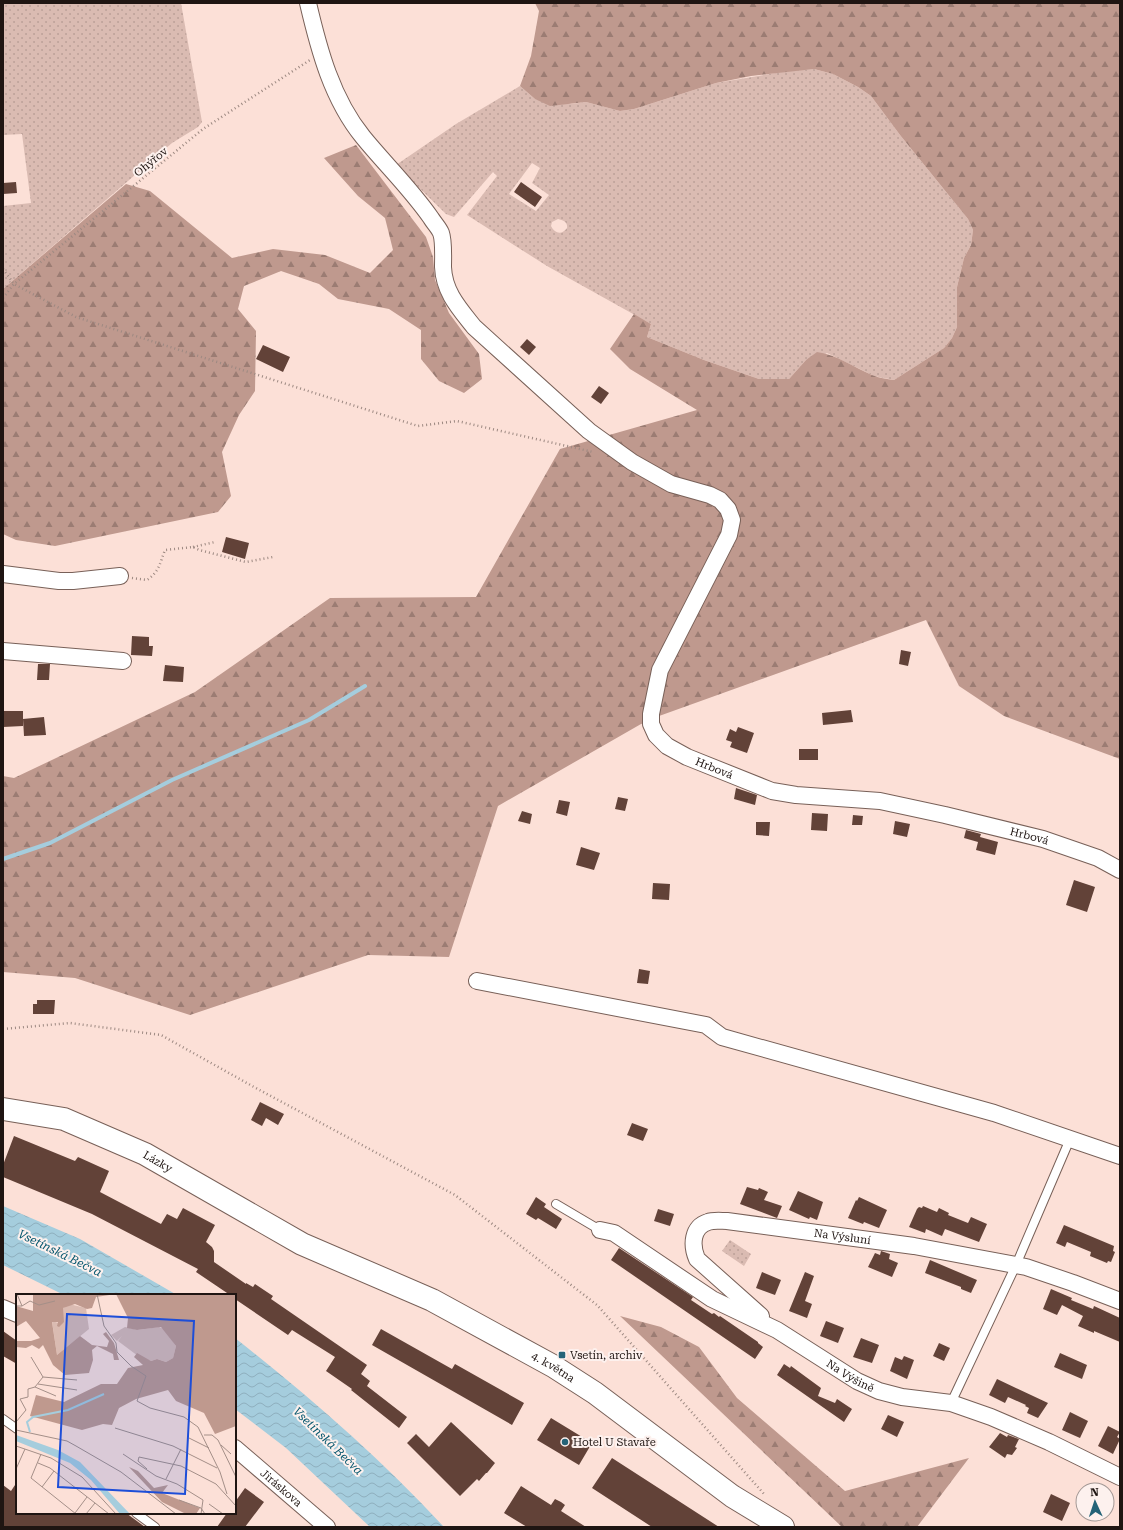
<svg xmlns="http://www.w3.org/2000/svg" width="1123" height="1530" font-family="'Roboto Serif',serif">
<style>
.grass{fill:url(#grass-dots);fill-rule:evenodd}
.forest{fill:url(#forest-firs)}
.water{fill:url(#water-waves)}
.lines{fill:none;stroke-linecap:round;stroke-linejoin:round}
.stream{stroke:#a5cddd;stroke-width:4}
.building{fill:#624238}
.lane-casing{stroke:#786058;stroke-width:10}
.street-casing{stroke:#786058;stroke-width:18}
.secondary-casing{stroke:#786058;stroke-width:24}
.path{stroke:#9d8982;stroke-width:2.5;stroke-dasharray:1 3;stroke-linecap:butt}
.lane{stroke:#fff;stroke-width:8}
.street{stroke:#fff;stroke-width:16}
.secondary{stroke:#fff;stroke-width:22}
.poi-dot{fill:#246378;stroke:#fdf1ee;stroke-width:1.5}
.labels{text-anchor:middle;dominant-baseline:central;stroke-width:4;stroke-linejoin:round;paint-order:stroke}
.street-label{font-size:11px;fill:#1f1512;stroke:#fdf1ee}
.poi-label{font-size:11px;fill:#1f1512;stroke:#fdf1ee;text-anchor:start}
.water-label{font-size:12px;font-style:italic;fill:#06576e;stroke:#fdf1ee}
.inset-river{fill:none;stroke:#a5cddd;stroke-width:2}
.inset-road{fill:none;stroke:#a48f88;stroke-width:1}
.view{fill:#1d4ed8;fill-opacity:0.15;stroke:#1d4ed8;stroke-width:2}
.inset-edge{fill:none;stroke:#1f1512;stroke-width:2}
</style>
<defs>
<pattern id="grass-dots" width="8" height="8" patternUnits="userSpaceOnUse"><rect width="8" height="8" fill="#dabbb2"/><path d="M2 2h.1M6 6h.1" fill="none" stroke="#bba098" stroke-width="1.8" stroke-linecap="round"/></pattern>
<pattern id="forest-firs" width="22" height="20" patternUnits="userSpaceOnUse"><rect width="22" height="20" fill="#bf998e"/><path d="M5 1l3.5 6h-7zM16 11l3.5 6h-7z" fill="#9b7c73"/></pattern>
<pattern id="water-waves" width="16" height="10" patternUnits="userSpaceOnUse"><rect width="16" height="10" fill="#a5cddd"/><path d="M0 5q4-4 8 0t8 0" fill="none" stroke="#8eafbd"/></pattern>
</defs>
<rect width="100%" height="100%" fill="#fce0d7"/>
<path class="grass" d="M3,3H181L202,122L198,127L172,143L3,289V206L31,203L22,134L3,135Z
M814,69L833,74L858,87L871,96L900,135L968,219L973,230L971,245L964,258L957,287V327L952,338L944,348L894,380L874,376L827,353L806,360L789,379H759L704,360L647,337L651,324L547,266L467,215L497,176L493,172L454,217L446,214L396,165L456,124L520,86L535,99L571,104L586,102L620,111L634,109L716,83L787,71ZM532,163L540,168L532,183L549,195L536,211L509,194ZM558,219C563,220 568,222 567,228C562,235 555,234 551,226L552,222Z
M730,1240L751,1254L744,1266L722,1251Z"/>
<path class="forest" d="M535,3H1120V759L1004,716L959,686L926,620L648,720L498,806L449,957L368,955L190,1015L75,978L3,972V776L14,778L195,692L330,598L476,597L560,449L697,410L630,369L610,349L634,314L651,324L647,337L704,360L759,379H789L806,360L817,352C838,355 853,367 872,375C879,378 887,379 894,380L944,348L952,338L957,327V287L964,258L971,245L973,230L968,219L900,135L871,96L858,87L833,74L814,69L751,76L716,83L634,109L620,111L586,102L550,106L535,99L520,86L531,56L539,11Z
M356,145L426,237L433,257L435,280L449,313L479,354L482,379L464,393L439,381L421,359V330L389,309L338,299L319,284L281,271L244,286L238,309L256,331L255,391L239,415L222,452L231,496L218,512L55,546L16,540L3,534V289L126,184L150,191L232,258L273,249L325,255L370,273L393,250L385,218L358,196L324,158Z
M620,1316L661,1327L699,1347L737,1398L845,1491L969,1458L917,1527H842Z"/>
<path class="water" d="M3,1206L80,1239L177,1295H64L3,1265Z
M235,1338C309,1396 380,1458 444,1527H370L286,1448L235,1409Z"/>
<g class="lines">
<path class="stream" d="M3,859L50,843L172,780L309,720L365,686"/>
</g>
<path class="building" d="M16,182L17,193L3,194V183Z
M521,182L542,197L535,207L514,192Z
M527,339L536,347L529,355L520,347Z
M263,345L290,357L283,372L256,359Z
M599,386L609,393L601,404L591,397Z
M226,537L249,543L245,559L222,552Z
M132,636L149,637V646H153L152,656L131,655Z
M901,650L911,652L908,666L899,664Z
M38,664H50L49,680H37Z
M165,665L184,667L183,682L163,681Z
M851,710L853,722L823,725L822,713Z
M3,711H23V726L3,727Z
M44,717L46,735L24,736L23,719Z
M738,727L754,733L747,753L730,747L732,742L726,740L730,729L736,732Z
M799,749H818V760H799Z
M736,788L757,795L755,805L734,799Z
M618,797L628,799L625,811L615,809Z
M559,800L570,802L567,816L556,813Z
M522,811L532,814L530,824L518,821Z
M812,813L828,814L827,831L811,830Z
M853,815L863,816L862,825H852Z
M895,821L910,824L907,837L893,834Z
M756,822H770L769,836L756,835Z
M966,830L981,834L980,837L998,842L995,855L976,850L978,842L964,838Z
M581,847L600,853L594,870L576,865Z
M1074,880L1095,887L1087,912L1066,905Z
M653,883L670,884L669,900L652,899Z
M639,969L650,971L648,984L637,983Z
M37,1000H55L54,1014H33V1004H37Z
M260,1102L284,1114L278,1125L266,1118L262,1126L251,1120Z
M632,1123L648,1129L643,1141L627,1135Z
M14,1136L75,1161L78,1157L109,1171L100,1192L161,1224L167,1214L177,1219L183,1208L215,1225L206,1242L212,1247L214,1251V1262L246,1284V1283L253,1287L255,1284L273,1296L271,1299L367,1365L361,1374L370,1381L367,1386L407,1417L399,1428L351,1390L352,1389L326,1371L335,1357L292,1330L288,1335L235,1299V1295H230L196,1272L198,1269L92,1214L3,1177V1165Z
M747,1187L758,1190L759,1188L768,1192L764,1200L782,1206L777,1218L740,1204Z
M798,1191L823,1202L817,1220L810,1217L809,1219L789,1210Z
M536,1197L546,1204L544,1207L562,1219L556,1229L538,1218L536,1220L526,1214Z
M859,1197L887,1210L879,1228L864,1222L863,1224L848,1218L856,1200L857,1201Z
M923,1206L937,1212L939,1208L949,1213L948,1215L968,1223L971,1217L987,1224L979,1242L945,1229L942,1236L926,1229L925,1233L909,1227L917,1209L919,1207L922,1208Z
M658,1209L674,1214L670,1226L654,1221Z
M1064,1225L1114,1246L1113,1251L1115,1252L1111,1262L1108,1261L1107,1263L1090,1256L1091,1252L1067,1242L1065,1247L1056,1243Z
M619,1248L693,1297L691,1300L712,1314L714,1313L719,1317L720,1316L758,1342V1343L763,1347L755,1359L611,1260Z
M881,1251L890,1254L889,1259L898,1263L892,1277L868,1267L875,1253L880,1255Z
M930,1260L977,1280L971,1293L961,1289V1287L925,1273Z
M762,1272L781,1280L775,1295L756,1288Z
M805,1272L814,1276L805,1301L812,1304L807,1318L789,1311Z
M1051,1289L1072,1298L1071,1300L1093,1309L1094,1306L1120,1318V1342L1094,1331V1333L1078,1326L1083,1316L1062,1305L1057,1315L1043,1309Z
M826,1321L844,1328L838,1343L820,1336Z
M381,1329L452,1369L455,1364L524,1403L512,1425L372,1345Z
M3,1331L17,1341V1364L3,1356Z
M861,1338L879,1345L872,1363L853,1357Z
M939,1343L950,1348L944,1361L933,1356Z
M1060,1353L1087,1365L1082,1379L1054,1367Z
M904,1356L914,1360L907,1379L890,1371L895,1357L902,1360Z
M784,1364L790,1368L791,1366L821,1388L818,1396L835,1403L837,1399L852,1409L844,1422L777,1375Z
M997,1379L1048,1403L1038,1418L1027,1413L1029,1408L1025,1406L1026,1405L1008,1397L1005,1403L989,1395Z
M1070,1412L1088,1421L1080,1438L1062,1430Z
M888,1415L904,1422L897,1437L881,1429Z
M551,1418L592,1443L579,1465L537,1440Z
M451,1422L495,1463L487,1473H486L479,1481L477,1479L460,1496L407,1443L416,1434L429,1447Z
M1108,1426L1120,1432L1117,1437L1120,1439L1113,1454L1098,1446Z
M1000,1433L1007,1437L1008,1435L1019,1439L1015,1447L1017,1448L1012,1455L1007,1454L1005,1458L989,1447Z
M612,1458L719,1527H652L592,1488Z
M17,1482V1513H126L145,1527H3V1485L11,1491Z
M521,1486L551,1505L555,1499L561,1502L565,1505L561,1511L586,1527H527L504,1513Z
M245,1488L264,1502L245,1527H217L227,1513H235V1502Z
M1051,1494L1070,1503L1062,1521L1043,1512Z"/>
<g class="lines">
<g class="lane-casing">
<path id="lane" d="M556,1204L600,1230
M951,1403L1016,1265L1070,1139
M3,1419L17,1429
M136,1513L155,1527"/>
</g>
<g class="street-casing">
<g id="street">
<path id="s1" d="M308,3C319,50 332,99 363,137C385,164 411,189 431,218C434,223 439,228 441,233C444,241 443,258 443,267C444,292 459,308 474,327L589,431L632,462L671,484L710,495L720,500L728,509L732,520L729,535L660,670L651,714V724L656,735L667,746L687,757L772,791L796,795L880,801L945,815L1043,839L1098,858L1120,870"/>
<path d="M3,574L59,581H73L120,576"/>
<path d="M3,651L123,661"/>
<path d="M477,981L706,1025L722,1037L994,1113L1120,1156"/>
<path id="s2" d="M600,1230L614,1233L712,1299L777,1330L857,1381L879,1391L902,1397L951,1403L991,1417L1049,1442L1120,1477"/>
<path d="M3,1308L17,1314"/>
<path id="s3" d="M761,1316L697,1259C691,1245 692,1227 708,1222C713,1220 721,1221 727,1221L914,1246L1026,1267L1073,1283L1120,1301"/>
<path id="s4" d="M235,1448L327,1527"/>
</g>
</g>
<g class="secondary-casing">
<g id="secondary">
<path id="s5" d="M3,1109L64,1119L145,1154L302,1244L432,1300L553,1366L595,1393L732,1496L783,1527"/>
</g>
</g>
<path class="path" d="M3,269L14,284L76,317L418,426L457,421L593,452
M3,298L14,284L203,129L310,60
M193,547L215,542
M132,578L147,580C159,572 160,563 165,550L193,547L199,550L246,562L273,557
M3,1029L70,1023L161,1035L254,1087L455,1195L597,1305L764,1494"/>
<use href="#lane" class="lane"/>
<use href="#street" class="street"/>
<use href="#secondary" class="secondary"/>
</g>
<g class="poi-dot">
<rect x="558" y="1351" width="8" height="8" rx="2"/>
<circle cx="565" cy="1442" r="4"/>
</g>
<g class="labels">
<g class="street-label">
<text transform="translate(151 162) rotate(-39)">Ohýřov</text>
<text stroke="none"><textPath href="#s1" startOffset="1003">Hrbová</textPath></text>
<text stroke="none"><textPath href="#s1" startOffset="1327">Hrbová</textPath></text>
<text stroke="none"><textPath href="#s5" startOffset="165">Lázky</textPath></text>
<text stroke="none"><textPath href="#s3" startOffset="265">Na Výsluní</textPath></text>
<text stroke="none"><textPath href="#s5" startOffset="611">4. května</textPath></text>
<text stroke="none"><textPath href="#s2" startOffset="291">Na Výšině</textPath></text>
<text stroke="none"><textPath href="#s4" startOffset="61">Jiráskova</textPath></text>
</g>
<g class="poi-label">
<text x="570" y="1355">Vsetín, archiv</text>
<text x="573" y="1442">Hotel U Stavaře</text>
</g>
<g class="water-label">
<text transform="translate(60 1253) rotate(26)">Vsetínská Bečva</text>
<text transform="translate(328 1441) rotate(44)">Vsetínská Bečva</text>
</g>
</g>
<g transform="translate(16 1294)">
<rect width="220" height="220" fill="#fce0d7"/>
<path d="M53,10L70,14L73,35L41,61L36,27L46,30L47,14ZM109,33L122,36L143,33L148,35L160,52L157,64L150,68L141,65L135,67L122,62L102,47L106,42L101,47L95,41Z" fill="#dabbb2"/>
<path d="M17,0H220V132L199,140L188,119L160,107L152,96L120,105L103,114L96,131L87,130L66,136L14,122L20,101L48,108L85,90H101L112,74L127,71L118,63L121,59L135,67L141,65L150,68L157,64L160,52L145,33L121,36L111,34L112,24L100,0L80,3L76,14L71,15L59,10L47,14L48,28L43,33L41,32L42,28H36L41,61L64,42L76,51L91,53L93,47L87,40L90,38L98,49L103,66H98L97,60L81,52L76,56L77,66L73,79L49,81L37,71L27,51L23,55L16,51L10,54L0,53V47H15L24,44L10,27L0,33V12L17,17ZM113,173L122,177L138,194L152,191L146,199L184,214L180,220H170L146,208Z" fill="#bf998e"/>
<path d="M0,141L42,156L64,168L114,220H104L75,186L54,169L0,147Z" fill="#a5cddd"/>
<path class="inset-river" d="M14,138L11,128L17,123L52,116L88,100"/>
<path class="inset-road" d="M1,0L6,12M81,0L88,32L100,49L101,58L115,72L130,82L121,107L134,114L168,123L182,133L204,178L211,200M0,12H6L14,7L23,11L39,7M15,63L27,83M27,83L61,86M22,90L61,96M19,93L40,102M0,128L10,116L4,105L12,103V95L19,93L27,83M99,134L157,152L201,174M0,136L51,147L60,152L105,178L160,220M188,141H196L202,146L220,183M173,144L193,154M205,151L215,160M0,152L35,164L66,183L100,220M25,160L15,184L60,220M107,160L140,182L161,190L187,206L185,220M22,169L34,174L79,209L70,220M0,175L9,155M131,175L122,167L123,163L165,172L200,190L220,212M150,185L165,155M26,193L38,177M163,206L185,214L189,220M79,209L93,220M193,210L207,220M59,219L71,203"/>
<path class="view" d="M51,20L178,27L169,200L42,193Z"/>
<rect width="220" height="220" class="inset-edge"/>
</g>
<rect width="1123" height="1530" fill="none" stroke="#1f1512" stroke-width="8"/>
<g transform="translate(1095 1502) rotate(357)"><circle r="19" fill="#fdf1ee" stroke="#a49996"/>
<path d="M0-3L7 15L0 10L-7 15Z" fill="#246378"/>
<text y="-6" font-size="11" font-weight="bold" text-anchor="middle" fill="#1f1512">N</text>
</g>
</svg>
